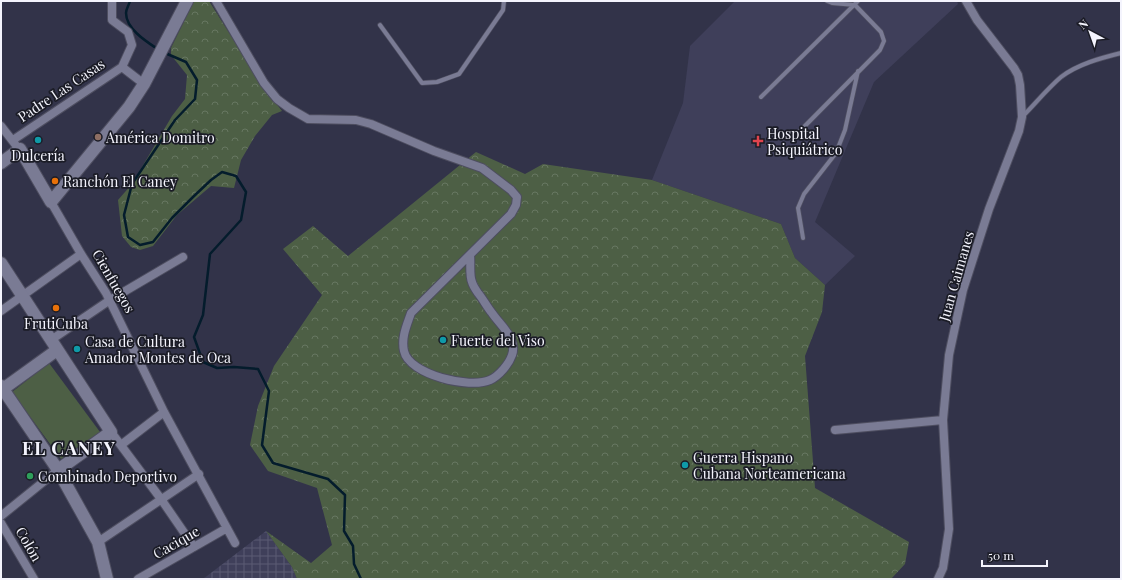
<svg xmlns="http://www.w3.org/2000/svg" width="1122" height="580" font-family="'Playfair Display',serif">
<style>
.industrial{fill:url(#industrial-grid)}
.built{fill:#3f3f5a}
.forest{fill:url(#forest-crowns)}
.green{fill:#4d5f45}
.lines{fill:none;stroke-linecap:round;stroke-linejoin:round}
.stream{stroke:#041c2c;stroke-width:2.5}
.lane-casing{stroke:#4e4e60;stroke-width:5.5}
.street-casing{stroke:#4e4e60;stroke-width:10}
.secondary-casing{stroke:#4e4e60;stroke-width:14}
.lane{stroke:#7a7b94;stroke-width:4}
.street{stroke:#7a7b94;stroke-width:8}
.secondary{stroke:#7a7b94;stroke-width:12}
.education-dot{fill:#8d6e63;stroke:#1b1c26;stroke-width:1.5}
.culture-dot{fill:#0f9aa8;stroke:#1b1c26;stroke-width:1.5}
.health-dot{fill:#e0444e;stroke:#1b1c26;stroke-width:1.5}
.food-dot{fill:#e8710a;stroke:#1b1c26;stroke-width:1.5}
.leisure-dot{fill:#2e9e5b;stroke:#1b1c26;stroke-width:1.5}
.labels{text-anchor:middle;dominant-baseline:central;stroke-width:3.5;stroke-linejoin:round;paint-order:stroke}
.street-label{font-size:14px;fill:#f4f4fd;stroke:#1b1c26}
.poi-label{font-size:14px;fill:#f4f4fd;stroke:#1b1c26;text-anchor:start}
.district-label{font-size:18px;font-weight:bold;letter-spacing:1px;fill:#f4f4fd;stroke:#1b1c26}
</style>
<defs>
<pattern id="industrial-grid" width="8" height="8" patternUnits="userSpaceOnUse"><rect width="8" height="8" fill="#3f3f5a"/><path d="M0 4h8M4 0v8" fill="none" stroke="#5b5b73"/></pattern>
<pattern id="forest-crowns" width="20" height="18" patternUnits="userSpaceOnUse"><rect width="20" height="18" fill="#4d5f45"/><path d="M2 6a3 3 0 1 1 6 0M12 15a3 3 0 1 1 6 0" fill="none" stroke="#677761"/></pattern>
</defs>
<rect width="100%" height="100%" fill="#323349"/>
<path class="industrial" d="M266,531L292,567L297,579H203Z"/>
<path class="built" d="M735,1H957L958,4L874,82L815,222L855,256L825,285L795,258L781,224L652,180L683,103L690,46Z"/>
<path class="forest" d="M194,1H209L262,85L282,111L272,115L255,136L241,160L234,188L211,186L177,215L153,246L140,250L131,247L122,236L118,200L132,184L172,116L185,99L187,75L171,55V48Z
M476,152L525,174L543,164L652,180L781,224L795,258L825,285L822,312L805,356L815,488L909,542L905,564L891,579H297L292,567L266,531L311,563L332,545L317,488L268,471L250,445L258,406L274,366L322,295L283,249L313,226L348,256Z"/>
<path class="green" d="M49,363L100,432L61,459L12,392Z"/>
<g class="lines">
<path class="stream" d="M130,1C129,5 126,9 126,13C126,29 147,42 159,50
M165,53L186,62L197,80L195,99L175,120L132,184L124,215L128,237L140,245L153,242L172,218L193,197L211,180L222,172L236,176L246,192L241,220L210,254L203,315L194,337L203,362L217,368L234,367L258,369L269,391L262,445L273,463L328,479L345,495L344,531L353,546L354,564L361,579"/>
<g class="lane-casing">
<path id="lane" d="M380,25L422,83L437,82L459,74L503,10L504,1
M761,97L858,1
M1022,117C1035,104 1047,89 1061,77C1078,64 1101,58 1121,53
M796,135L880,50L884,41L881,32L855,5L832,3L827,1
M803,238L798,208L804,194L836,153L845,130L858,71"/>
</g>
<g class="street-casing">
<path id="street" d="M216,1L264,83L277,99L289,108L308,119L356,120L371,124L434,151L482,168L511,190L517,197L516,205L511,214L411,313C407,325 401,337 404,351C409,375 470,389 490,380C499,376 509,364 512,355C518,339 500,325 492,313C487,307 483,299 478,293C476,290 473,286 472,282C469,275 471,263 470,255
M122,67L144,84
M1,126L15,144
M13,140L122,67L132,45L128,32L112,20V1
M51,202L81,254L106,293L164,412L235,543
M1,311L81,254
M51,340L110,300L183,257
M835,430L943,420
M111,432L161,499L194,547
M121,445L164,412
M1,516L58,470
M1,523L34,579
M98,542L199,474
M138,579L227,528
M938,579L943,568L949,529L943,420L949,355L963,290L989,209L1019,131L1022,117L1020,85L1018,75L1014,68L977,20L966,1"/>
</g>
<g class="secondary-casing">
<path id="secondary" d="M1,163L20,149L51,202L129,107L144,84L187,1
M1,263L111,432L58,470
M1,386L58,470L98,542L107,579
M3,389L57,350"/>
</g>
<use href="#lane" class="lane"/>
<use href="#street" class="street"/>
<use href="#secondary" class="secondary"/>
</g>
<circle class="education-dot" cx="98" cy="137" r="4"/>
<g class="culture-dot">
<circle cx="38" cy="140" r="4"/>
<circle cx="443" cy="340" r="4"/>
<circle cx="77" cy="349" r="4"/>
<circle cx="685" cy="465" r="4"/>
</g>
<path class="health-dot" d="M756 135h4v4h4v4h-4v4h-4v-4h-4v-4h4z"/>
<g class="food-dot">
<circle cx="55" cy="181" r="4"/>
<circle cx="56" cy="308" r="4"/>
</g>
<circle class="leisure-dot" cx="30" cy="476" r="4"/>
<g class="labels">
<g class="street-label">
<text transform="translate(61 90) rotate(-34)">Padre Las Casas</text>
<text transform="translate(956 276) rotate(-74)">Juan Caimanes</text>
<text transform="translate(114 281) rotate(60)">Cienfuegos</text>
<text transform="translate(176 542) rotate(-30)">Cacique</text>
<text transform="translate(29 544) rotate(60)">Colón</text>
</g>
<g class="poi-label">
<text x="767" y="133">Hospital<tspan x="767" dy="16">Psiquiátrico</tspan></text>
<text x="106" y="137">América Domitro</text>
<text x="38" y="155" text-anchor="middle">Dulcería</text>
<text x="63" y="181">Ranchón El Caney</text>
<text x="56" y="323" text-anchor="middle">FrutiCuba</text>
<text x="451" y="340">Fuerte del Viso</text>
<text x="85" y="341">Casa de Cultura<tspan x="85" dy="16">Amador Montes de Oca</tspan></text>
<text x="693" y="457">Guerra Hispano<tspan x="693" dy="16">Cubana Norteamericana</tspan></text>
<text x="38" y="476">Combinado Deportivo</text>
</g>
<g class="district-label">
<text x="69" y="448">EL CANEY</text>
</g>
</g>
<rect width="1122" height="580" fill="none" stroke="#f4f4fd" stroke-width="4"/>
<g transform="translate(1090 32) rotate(319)" stroke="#1b1c26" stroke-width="3" paint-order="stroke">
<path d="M0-3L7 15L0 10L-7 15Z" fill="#f4f4fd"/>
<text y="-6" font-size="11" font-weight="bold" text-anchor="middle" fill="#f4f4fd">N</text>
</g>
<path d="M982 560v6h65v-6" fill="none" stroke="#f4f4fd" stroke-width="2"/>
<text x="988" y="560" font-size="12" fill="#f4f4fd" stroke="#1b1c26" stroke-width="3" paint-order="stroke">50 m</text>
</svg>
